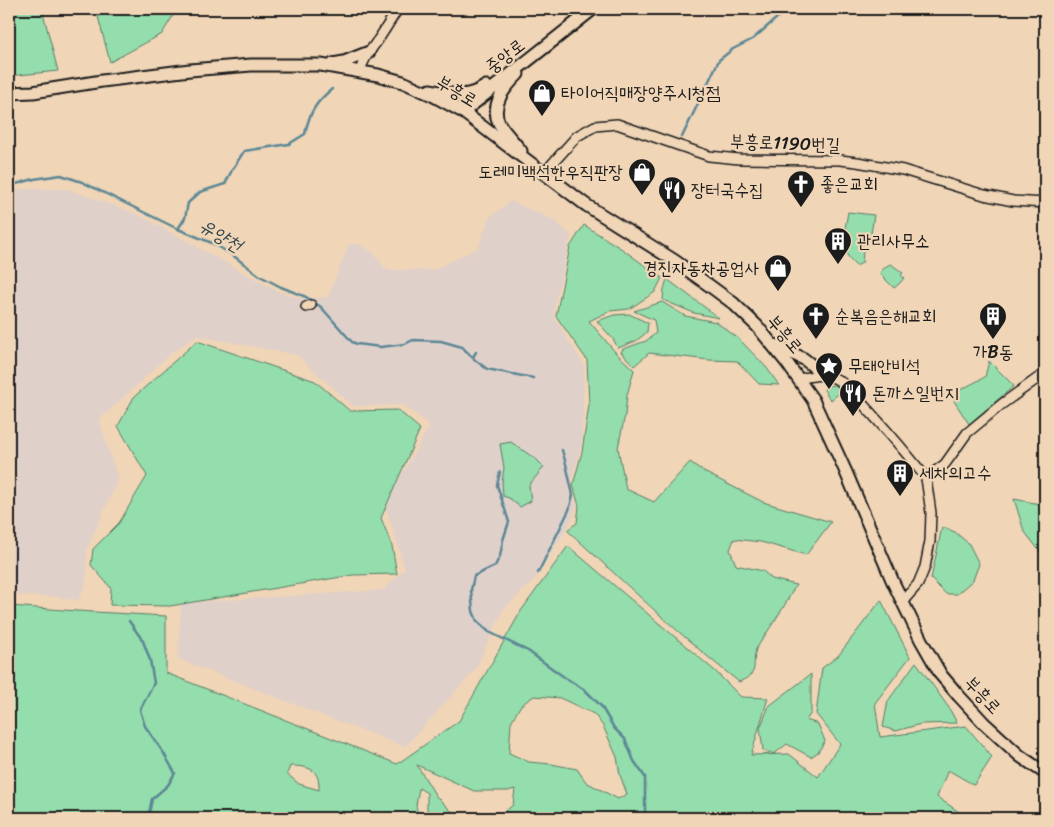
<svg xmlns="http://www.w3.org/2000/svg" width="1054" height="827" font-family="Sriracha,'Poor Story',sans-serif">
<style>
.built{fill:#e0d0ca}
.green{fill:#94ddac;stroke:#587c64;fill-rule:evenodd}
.lines{fill:none;stroke-linecap:round;stroke-linejoin:round}
.stream{stroke:#5b8795;stroke-width:2.5}
.street-casing{stroke:#1c1c1c;stroke-width:12}
.secondary-casing{stroke:#1c1c1c;stroke-width:15}
.street{stroke:#f0d5b7;stroke-width:9}
.secondary{stroke:#f0d5b7;stroke-width:11}
.labels{text-anchor:middle;dominant-baseline:central;stroke-width:4.5;stroke-linejoin:round;paint-order:stroke}
.street-label{font-size:18px;fill:#1c1c1c;stroke:#f0d5b7}
.poi-label{font-size:18px;fill:#1c1c1c;stroke:#f0d5b7;text-anchor:start}
.water-label{font-size:19px;font-style:italic;fill:#36484e;stroke:#f0d5b7}
</style>
<rect width="100%" height="100%" fill="#f0d5b7"/>
<filter id="ink" filterUnits="userSpaceOnUse"><feTurbulence type="fractalNoise" baseFrequency=".02" numOctaves="2"/><feDisplacementMap in="SourceGraphic" scale="10" xChannelSelector="R" yChannelSelector="G"/><feConvolveMatrix kernelMatrix="1 2 1 2 8 2 1 2 1" color-interpolation-filters="sRGB"/></filter>
<g filter="url(#ink)">
<path class="built" d="M9,189H67L137,214L277,291L302,299L328,297L349,244H359L372,252L387,270H433L478,248L490,217L511,201L555,221L571,235L554,309L555,319L584,365L582,443L571,484L577,506L572,520L535,579L503,610L475,670L405,747L178,659L181,603L383,590L405,569L385,503L430,426L404,405L353,406L297,355L197,336L171,353L99,420L118,479L87,549L86,584L78,601L59,597L9,595Z"/>
<path class="green" d="M9,9H42L58,71L9,76Z
M96,9H177L162,34L110,62Z
M848,212L874,215L871,234L863,251L862,263L856,266L850,260L842,245Z
M584,225L622,249L662,278L655,292L629,309L610,311L589,321L616,353L634,370L627,395L625,415L618,448L626,489L654,502L690,462L706,473L763,502L831,522L806,555L761,542L734,539L730,550L736,565L763,571L772,579L796,585L783,608L756,649C751,667 761,672 739,682C679,635 623,581 567,530L577,523L579,506L573,485L582,452L589,405L587,360L556,316L570,247Z
M891,264L903,273L901,275L904,278L900,283L894,288L879,273L888,265Z
M667,279L719,318L694,313L663,300L664,289Z
M662,302L685,316L716,322L739,339L766,367L779,385L759,384L737,361L709,360L649,353L634,366L621,352L623,349L646,341L656,333L654,320L634,311Z
M629,314L648,323L647,332L636,341L618,348L613,339L597,321L614,315Z
M197,341L315,381L350,411L398,410L420,429L381,518L392,546L397,574L353,575L170,606L110,605L111,588L91,565L93,549L119,523L147,476L118,426L134,397Z
M989,361L1014,386L969,424L954,401L960,390L985,377Z
M835,385L843,390L831,400L828,397L824,389L828,386Z
M511,442L537,460L544,467L529,485L531,501L520,507L509,498L503,496L502,482L504,468L500,444Z
M1014,499L1045,505V558L1024,531Z
M942,527L955,532L969,544L979,564L973,580L957,594H946L931,579Z
M568,546L715,671L741,697L768,698L751,755L789,754L818,777L840,744L816,714L822,668L838,656L881,600L910,657L875,703L880,737L966,726L992,757L974,785L948,770L937,797L968,818H429L427,810V793L419,788L416,806L419,818H9V607L10,606L77,611L166,616V673L397,764L459,721L521,611ZM534,696L560,698L594,714L603,726L617,757L620,775L627,794L618,799L586,782L577,769L551,764L529,762L509,753L511,722L521,705ZM417,765L474,791H508L515,789L513,805L503,813L469,814L451,811L436,796ZM290,766C309,766 320,769 319,790L299,784L287,774Z
M916,662L949,708L957,723L921,724L896,731L883,727L888,701Z
M811,674V713L806,720L818,724L825,741L818,752L811,757L787,744L774,754L763,750L760,728L769,706Z"/>
<g class="lines">
<path class="stream" d="M682,137L719,60L733,49L753,39L787,9
M9,186L34,179L61,175L82,182L178,229L212,243L231,254L260,276L281,287L306,297L321,307L352,342L357,344L381,347L405,344L413,340L441,341L462,347L475,360L487,369L533,378
M178,229L185,218L188,203L200,192L225,184L232,170L244,151L289,144L305,134C309,113 316,102 332,89
M473,357L476,352
M500,472L497,485L509,522L503,540L500,556L495,566L474,576L471,590L473,611L477,621L489,632L528,651L564,677L585,690L601,706L614,728L625,739L634,761L645,777V813L648,818
M538,573L569,510L573,495L566,464L562,450
M129,621L143,641L150,660L154,683L140,710L145,726L163,752L175,773L168,785L152,799L148,818"/>
<g class="street-casing">
<path id="street" d="M360,72C363,59 370,51 378,40C385,30 391,19 398,9
M545,174L552,164L577,136L595,126L617,124L709,156L739,159L840,160L857,162L903,170L984,195L1013,201L1045,203
M306,307L311,305
M800,379C811,376 823,373 834,378C844,382 853,393 860,401C883,426 905,451 926,478
M926,478L945,464L967,433L1002,404L1045,373
M903,601L918,584L925,567L930,541L931,513L926,478"/>
</g>
<g class="secondary-casing">
<path id="secondary" d="M333,64L344,62L369,52
M518,74C505,87 490,105 499,123C502,130 516,144 521,151
M430,90C452,94 466,100 486,86
M9,93L33,92L102,81L190,70L251,65H321L378,75L403,82L432,95L463,112L586,205L675,261L710,286L733,303L757,326L787,363L813,400L845,470L893,582L921,640L941,675L959,696L984,723L1020,756L1045,773
M463,112L593,9
M775,345L804,359L824,375"/>
</g>
<use href="#street" class="street"/>
<use href="#secondary" class="secondary"/>
</g>
</g>
<defs>
<g id="shop-pin" transform="scale(1.4375)"><path d="M0 17L-7.5 6A9.5 9.5 0 1 1 7.5 6Z" fill="#1c1c1c" stroke="#f0d5b7"/><path d="M-5-2.5h2.3a2.7 3.5 0 0 1 5.4 0H5L5.5 6h-11ZM-1.5-2.5h3a1.5 2.3 0 0 0-3 0Z" fill="#fff"/></g>
<g id="church-pin" transform="scale(1.4375)"><path d="M0 17L-7.5 6A9.5 9.5 0 1 1 7.5 6Z" fill="#1c1c1c" stroke="#f0d5b7"/><path d="M-1.2-6h2.4v3.5h3.3v2.4h-3.3V6h-2.4V-.1h-3.3v-2.4h3.3Z" fill="#fff"/></g>
<g id="restaurant-pin" transform="scale(1.4375)"><path d="M0 17L-7.5 6A9.5 9.5 0 1 1 7.5 6Z" fill="#1c1c1c" stroke="#f0d5b7"/><path d="M-5-6h1v4h1v-4h1v4h1v-4h1v5L-1.5 .5V6h-2V.5L-5-1ZM5-6V6H3V1.5H1.5Q1.5-4 5-6Z" fill="#fff"/></g>
<g id="building-pin" transform="scale(1.4375)"><path d="M0 17L-7.5 6A9.5 9.5 0 1 1 7.5 6Z" fill="#1c1c1c" stroke="#f0d5b7"/><path d="M-4-6H4V6H1V3H-1V6H-4ZM-2.5-4.3h1.7v1.8h-1.7ZM.8-4.3h1.7v1.8H.8ZM-2.5-1h1.7V.8h-1.7ZM.8-1h1.7V.8H.8Z" fill="#fff"/></g>
<g id="sight-pin" transform="scale(1.4375)"><path d="M0 17L-7.5 6A9.5 9.5 0 1 1 7.5 6Z" fill="#1c1c1c" stroke="#f0d5b7"/><path d="M0-6L1.8-2.2L6-1.7L2.9 1.2L3.7 5.4L0 3.3L-3.7 5.4L-2.9 1.2L-6-1.7L-1.8-2.2Z" fill="#fff"/></g>
</defs>
<g fill-rule="evenodd">
<use href="#shop-pin" x="542" y="93"/>
<use href="#shop-pin" x="642" y="172"/>
<use href="#church-pin" x="801" y="184"/>
<use href="#restaurant-pin" x="672" y="190"/>
<use href="#building-pin" x="838" y="241"/>
<use href="#shop-pin" x="778" y="268"/>
<use href="#church-pin" x="816" y="316"/>
<use href="#building-pin" x="993" y="316"/>
<use href="#sight-pin" x="829" y="366"/>
<use href="#restaurant-pin" x="853" y="393"/>
<use href="#building-pin" x="900" y="473"/>
</g>
<g class="labels">
<g class="street-label">
<text transform="translate(505 56) rotate(-38)">중앙로</text>
<text transform="translate(457 91) rotate(31)">부흥로</text>
<text transform="translate(785 143) rotate(2)">부흥로1190번길</text>
<text transform="translate(785 334) rotate(50)">부흥로</text>
<text transform="translate(983 695) rotate(47)">부흥로</text>
</g>
<g class="poi-label">
<text x="561" y="93">타이어직매장양주시청점</text>
<text x="623" y="172" text-anchor="end">도레미백석한우직판장</text>
<text x="820" y="184">좋은교회</text>
<text x="691" y="190">장터국수집</text>
<text x="857" y="241">관리사무소</text>
<text x="759" y="268" text-anchor="end">경진자동차공업사</text>
<text x="835" y="316">순복음은해교회</text>
<text x="993" y="352" text-anchor="middle">가B동</text>
<text x="848" y="366">무태안비석</text>
<text x="872" y="393">돈까스일번지</text>
<text x="919" y="473">세차의고수</text>
</g>
<g class="water-label">
<text transform="translate(221 235) rotate(31)">유양천</text>
</g>
</g>
<rect width="1054" height="827" fill="none" stroke="#f0d5b7" stroke-width="30"/>
<rect x="15" y="15" width="1024" height="797" fill="none" stroke="#1c1c1c" stroke-width="2" filter="url(#ink)"/>
</svg>
